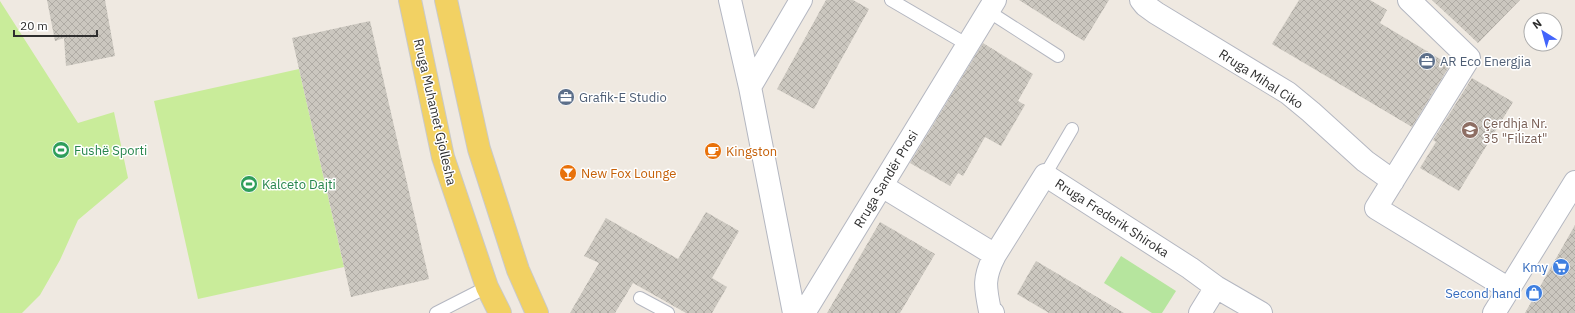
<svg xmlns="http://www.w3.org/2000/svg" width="1575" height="313" font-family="'IBM Plex Sans',sans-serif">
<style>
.park{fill:#b6e59e}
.pitch{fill:#c9ec9a}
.building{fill:url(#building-cross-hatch)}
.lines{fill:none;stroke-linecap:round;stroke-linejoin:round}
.lane-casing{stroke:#b4b7c1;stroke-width:14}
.street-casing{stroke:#b4b7c1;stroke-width:24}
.primary-casing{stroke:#c9c9c9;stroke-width:24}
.lane{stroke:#fff;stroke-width:12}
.street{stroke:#fff;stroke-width:22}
.primary{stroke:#f2d163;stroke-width:22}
.labels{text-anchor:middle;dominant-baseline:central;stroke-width:3;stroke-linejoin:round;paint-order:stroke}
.service-label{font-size:13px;fill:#4e5e75;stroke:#fff;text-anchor:start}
.street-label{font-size:13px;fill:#2e2e2e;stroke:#fff}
.education-label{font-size:13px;fill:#785e54;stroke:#fff;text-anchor:start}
.leisure-label{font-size:13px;fill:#27864d;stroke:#fff;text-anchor:start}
.food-label{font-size:13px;fill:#c56008;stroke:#fff;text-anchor:start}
.shop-label{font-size:13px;fill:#366cbe;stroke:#fff;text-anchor:end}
</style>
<defs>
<pattern id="building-cross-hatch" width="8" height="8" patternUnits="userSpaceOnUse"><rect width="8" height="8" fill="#cbc7bf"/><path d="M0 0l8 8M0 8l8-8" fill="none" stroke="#afaba4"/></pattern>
</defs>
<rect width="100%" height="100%" fill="#efe9e1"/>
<path class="park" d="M1121,256L1176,291L1162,313H1152L1104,283Z"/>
<path class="pitch" d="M0,1L78,123L114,112L128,178L78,220L60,260L40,295L22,313H0Z
M299,69L344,267L198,299L154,101Z"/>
<path class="building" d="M47,0H105L115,56L66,66L64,38L55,41Z
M826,0H853L869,9L814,109L777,89Z
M1019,0H1109L1084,41Z
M1299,0H1370L1387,10L1380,23L1450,65L1412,127L1272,44Z
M1432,0H1520L1478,43Z
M370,21L429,279L351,297L292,38Z
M983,43L1033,74L1018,101L1025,105L1001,146L985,137L963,176L958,173L950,186L910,163Z
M1472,78L1513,102L1459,191L1420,168L1436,142L1433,140Z
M706,212L739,231L712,278L727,287L712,313H686L633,283L615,313H570L599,263L584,256L606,218L678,259Z
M880,222L935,254L900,313H827Z
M1575,225V313H1525Z
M1036,261L1124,313H1049L1017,294Z"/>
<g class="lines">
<g class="lane-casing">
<path id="lane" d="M891,0L968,45
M988,11L1058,56
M1045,175L1072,129
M640,298L668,313
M436,313L487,287"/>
</g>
<g class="street-casing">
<path id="street" d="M730,0L750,87L794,313
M1141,0L1145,5L1156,13L1288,93L1311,112L1365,161L1393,181
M1409,0L1469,58L1376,208L1509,289
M750,87L801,0
M882,186L995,255L1045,175L1190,268L1216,287L1261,313
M804,313L995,0
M993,313L990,311C985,287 983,278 995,255
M1200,313L1216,287
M1494,313L1575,182"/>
</g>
<g class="primary-casing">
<path id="primary" d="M410,0L443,157L487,287L500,313
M446,0L479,149L518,270L537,313"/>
</g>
<use href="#lane" class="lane"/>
<use href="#street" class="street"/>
<use href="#primary" class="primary"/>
</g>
<defs>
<g id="office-disc" transform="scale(0.9)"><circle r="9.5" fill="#5c6f8a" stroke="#fff"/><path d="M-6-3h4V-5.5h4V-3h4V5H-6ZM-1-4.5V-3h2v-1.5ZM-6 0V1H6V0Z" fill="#fff"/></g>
<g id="school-disc" transform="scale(0.9)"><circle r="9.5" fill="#8d6e63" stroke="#fff"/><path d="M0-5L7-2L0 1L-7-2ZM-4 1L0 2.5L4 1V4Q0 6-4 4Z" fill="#fff"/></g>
<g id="stadium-disc" transform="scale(0.9)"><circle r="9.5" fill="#2e9e5b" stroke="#fff"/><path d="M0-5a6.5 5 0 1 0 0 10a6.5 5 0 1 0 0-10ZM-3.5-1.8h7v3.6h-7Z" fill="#fff"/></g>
<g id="cafe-disc" transform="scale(0.9)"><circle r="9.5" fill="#e8710a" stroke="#fff"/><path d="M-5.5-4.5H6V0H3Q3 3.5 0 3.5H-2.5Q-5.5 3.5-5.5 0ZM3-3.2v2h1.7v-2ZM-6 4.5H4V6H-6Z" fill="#fff"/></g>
<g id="bar-disc" transform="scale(0.9)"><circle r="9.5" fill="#e8710a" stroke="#fff"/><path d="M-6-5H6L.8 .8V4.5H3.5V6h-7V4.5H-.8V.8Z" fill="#fff"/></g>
<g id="supermarket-disc" transform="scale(0.9)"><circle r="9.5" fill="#3f7fe0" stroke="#fff"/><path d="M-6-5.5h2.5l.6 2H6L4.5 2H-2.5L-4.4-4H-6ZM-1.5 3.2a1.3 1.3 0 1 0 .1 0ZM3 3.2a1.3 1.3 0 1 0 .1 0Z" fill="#fff"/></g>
<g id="shop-disc" transform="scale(0.9)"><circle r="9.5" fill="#3f7fe0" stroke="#fff"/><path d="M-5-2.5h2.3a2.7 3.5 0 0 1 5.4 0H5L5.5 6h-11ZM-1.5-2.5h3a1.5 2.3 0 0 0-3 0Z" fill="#fff"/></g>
</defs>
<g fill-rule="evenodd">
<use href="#office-disc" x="1427" y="61"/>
<use href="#office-disc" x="566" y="97"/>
<use href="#school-disc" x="1470" y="130"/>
<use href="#stadium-disc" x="61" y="150"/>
<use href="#cafe-disc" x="713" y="151"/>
<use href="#bar-disc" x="568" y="173"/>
<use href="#stadium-disc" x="249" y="184"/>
<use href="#supermarket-disc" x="1561" y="267"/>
<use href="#shop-disc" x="1534" y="293"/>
</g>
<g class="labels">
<g class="service-label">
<text x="1440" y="61">AR Eco Energjia</text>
<text x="579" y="97">Grafik-E Studio</text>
</g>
<g class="street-label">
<text transform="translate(1261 79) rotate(33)">Rruga Mihal Ciko</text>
<text transform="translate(435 112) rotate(77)">Rruga Muhamet Gjollesha</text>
<text transform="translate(886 179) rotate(-59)">Rruga Sandër Prosi</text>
<text transform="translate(1112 218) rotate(33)">Rruga Frederik Shiroka</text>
</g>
<g class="education-label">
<text x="1483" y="123">Çerdhja Nr.<tspan x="1483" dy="15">35 "Filizat"</tspan></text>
</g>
<g class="leisure-label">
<text x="74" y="150">Fushë Sporti</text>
<text x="262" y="184">Kalceto Dajti</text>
</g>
<g class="food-label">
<text x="726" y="151">Kingston</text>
<text x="581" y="173">New Fox Lounge</text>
</g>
<g class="shop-label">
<text x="1548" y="267">Kmy</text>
<text x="1521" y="293">Second hand</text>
</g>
</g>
<g transform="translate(1543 32) rotate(323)"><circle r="19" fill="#ffffff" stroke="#ababab"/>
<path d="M0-3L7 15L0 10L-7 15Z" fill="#4264fb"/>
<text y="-6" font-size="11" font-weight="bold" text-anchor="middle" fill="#2e2e2e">N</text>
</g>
<path d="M14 30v6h83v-6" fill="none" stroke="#2e2e2e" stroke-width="2"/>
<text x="20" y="30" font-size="12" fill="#2e2e2e" stroke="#ffffff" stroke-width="3" paint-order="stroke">20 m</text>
</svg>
